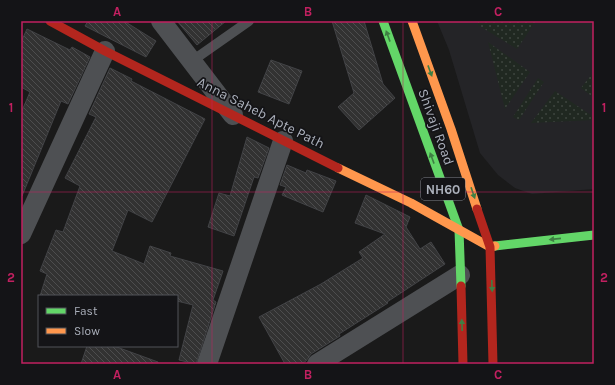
<svg xmlns="http://www.w3.org/2000/svg" width="615" height="385" font-family="Karla,sans-serif">
<style>
.built{fill:#242427}
.green{fill:url(#green-dots)}
.building{fill:url(#building-back-hatch);stroke:#424346}
.lines{fill:none;stroke-linecap:round;stroke-linejoin:round}
.lane{stroke:#4e5053;stroke-width:10}
.street{stroke:#4e5053;stroke-width:20}
.fast{stroke:#63d668;stroke-width:9}
.slow{stroke:#ff974d;stroke-width:9}
.jam{stroke:#b3261e;stroke-width:9}
.oneway{fill:#3f7f44}
.grid{fill:none;stroke:#c12060;stroke-width:1;stroke-opacity:0.55}
.labels{text-anchor:middle;dominant-baseline:central;stroke-width:3.5;stroke-linejoin:round;paint-order:stroke}
.shield{fill:#141417;stroke:#7e818a;stroke-width:1}
.shield-label{font-size:13px;font-weight:bold;fill:#abb0bb}
.street-label{font-size:14px;fill:#abb0bb;stroke:#141417}
.neatline{fill:none;stroke:#c12060;stroke-width:1.5}
.grid-label{font-size:13px;text-anchor:middle;font-weight:bold;fill:#c12060}
</style>
<defs>
<pattern id="green-dots" width="8" height="8" patternUnits="userSpaceOnUse"><rect width="8" height="8" fill="#202821"/><path d="M2 2h.1M6 6h.1" fill="none" stroke="#3e453f" stroke-width="1.8" stroke-linecap="round"/></pattern>
<pattern id="building-back-hatch" width="6" height="6" patternUnits="userSpaceOnUse"><rect width="6" height="6" fill="#323232"/><path d="M-1 5l2 2M0 0l6 6M5-1l2 2" fill="none" stroke="#4d4d4e"/></pattern>
</defs>
<rect width="100%" height="100%" fill="#1a1a1a"/>
<path class="built" d="M437,21H594V189L532,194L515,188L498,175L480,153L449,50Z"/>
<path class="green" d="M478,21H536L517,49L478,25Z
M488,42L530,72L505,109Z
M594,71V98L581,88Z
M538,78L544,82L519,120L513,117Z
M555,91L594,117V120L531,123Z"/>
<path class="building" d="M88,21H124L156,41L146,57L85,26Z
M177,21H226L197,45Z
M332,21H364L383,84L395,98L359,130L338,107L354,93Z
M27,29L70,50L72,47L90,57L68,104L61,101L22,196L21,113L30,92L21,87V42Z
M271,60L302,71L289,104L258,92Z
M110,68L132,79L131,81L205,119L152,222L128,210L112,251L144,264L150,246L171,253L170,256L223,271L213,300L216,302L196,364L179,360L193,305L177,301V296H40L47,274L40,271L56,230L63,232L80,186L65,178L96,117L89,114Z
M247,137L269,148L258,178L254,177L234,236L208,227L219,193L230,196Z
M287,165L306,173L307,170L336,181L323,212L282,195L286,187L280,185Z
M366,195L410,217L406,227L420,249L431,242L445,264L387,302L388,303L339,334L340,336L311,354L306,361L301,364H285L259,317L321,284L363,258L359,252L385,234L355,223Z
M87,346H114L158,362V364H81Z"/>
<g class="lines">
<path class="lane" d="M192,61L249,21"/>
<path class="street" d="M161,21L233,115
M21,234L105,51
M207,364L283,141
M317,364L460,275"/>
<path class="fast" d="M383,21L459,230L461,286
M495,246L594,235"/>
<path class="slow" d="M412,21L451,129L477,209
M338,168L411,203L490,247L495,246"/>
<path class="jam" d="M50,21L105,51L338,168
M477,209L490,247L493,364
M461,286L463,364"/>
</g>
<defs><path id="oneway-solid" d="M-6-.8H1V-3.2L6.5 0L1 3.2V.8H-6Z"/></defs>
<g class="oneway">
<use href="#oneway-solid" transform="translate(388 36) rotate(-110)"/>
<use href="#oneway-solid" transform="translate(430 71) rotate(70)"/>
<use href="#oneway-solid" transform="translate(432 158) rotate(-110)"/>
<use href="#oneway-solid" transform="translate(473 193) rotate(71)"/>
<use href="#oneway-solid" transform="translate(555 239) rotate(174)"/>
<use href="#oneway-solid" transform="translate(492 286) rotate(88)"/>
<use href="#oneway-solid" transform="translate(462 325) rotate(-92)"/>
</g>
<path class="grid" d="M212,21V364M403,21V364M21,192H594"/>
<g class="labels">
<rect class="shield" x="421" y="178" width="44" height="22" rx="3"/>
<g class="shield-label">
<text x="443" y="189">NH60</text>
</g>
<g class="street-label">
<text transform="translate(261 113) rotate(27)">Anna Saheb Apte Path</text>
<text transform="translate(436 127) rotate(70)">Shivaji Road</text>
</g>
</g>
<rect width="615" height="385" fill="none" stroke="#141417" stroke-width="44"/>
<rect x="38" y="295" width="140" height="52" fill="#141417" stroke="#505259"/>
<rect x="46" y="308" width="20" height="6" fill="#63d668" stroke="#505259"/>
<text x="74" y="315" font-size="12" fill="#abb0bb">Fast</text>
<rect x="46" y="328" width="20" height="6" fill="#ff974d" stroke="#505259"/>
<text x="74" y="335" font-size="12" fill="#abb0bb">Slow</text>
<rect x="22" y="22" width="571" height="341" class="neatline"/>
<g class="grid-label">
<text x="117" y="16">A</text>
<text x="308" y="16">B</text>
<text x="498" y="16">C</text>
<text x="11" y="112">1</text>
<text x="604" y="112">1</text>
<text x="11" y="282">2</text>
<text x="604" y="282">2</text>
<text x="117" y="379">A</text>
<text x="308" y="379">B</text>
<text x="498" y="379">C</text>
</g>
</svg>
